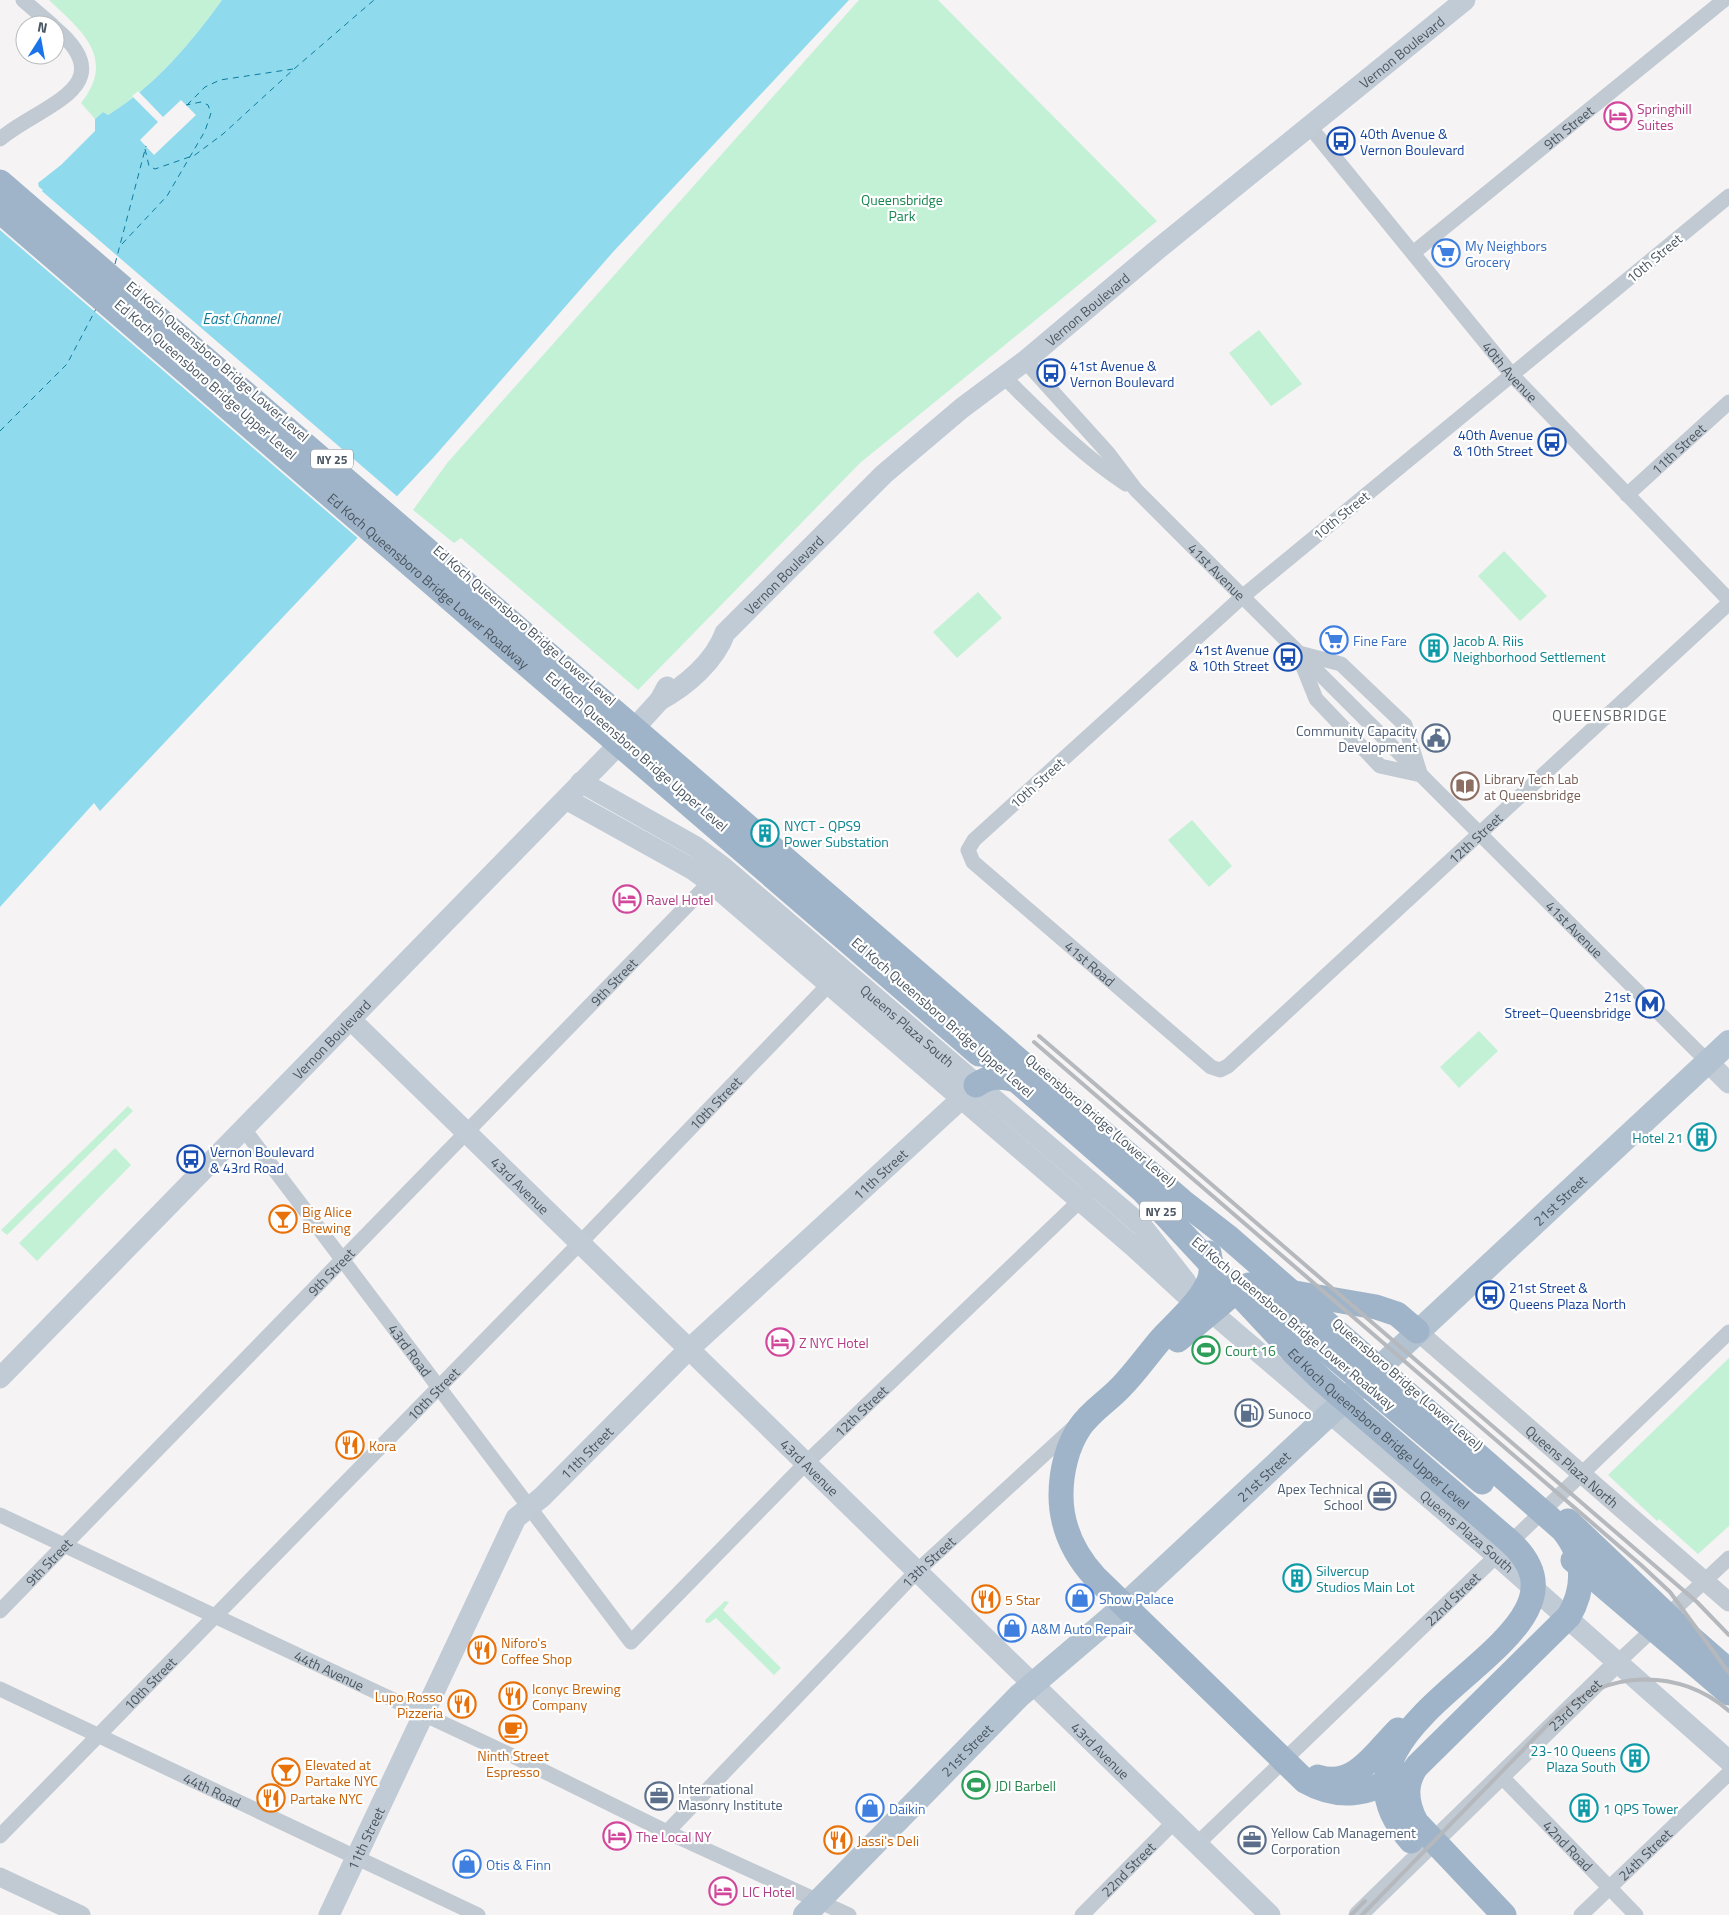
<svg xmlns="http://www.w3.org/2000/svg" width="1729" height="1915" font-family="'Titillium Web',sans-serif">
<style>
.green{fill:#c3f1d5}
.water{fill:#90daee}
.pier{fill:#f5f3f3}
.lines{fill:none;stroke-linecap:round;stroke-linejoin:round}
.ferry{stroke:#0c7c9b;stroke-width:1;stroke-dasharray:6 5;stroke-linecap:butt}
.minor{stroke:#c1cad2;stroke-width:15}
.tertiary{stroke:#c1cad2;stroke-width:19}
.secondary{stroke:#c1cbd6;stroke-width:21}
.primary{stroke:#b3c2d1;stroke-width:24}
.trunk{stroke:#9fb4c9;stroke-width:25}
.rail{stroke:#b5b8bd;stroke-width:4}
.labels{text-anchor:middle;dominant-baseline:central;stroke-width:4.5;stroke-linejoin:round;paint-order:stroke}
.shield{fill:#fff;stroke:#808990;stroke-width:1}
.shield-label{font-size:12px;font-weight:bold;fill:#4a5661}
.street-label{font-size:14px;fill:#4a5661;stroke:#fff}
.hotel-label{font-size:14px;fill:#b23c85;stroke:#fff;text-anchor:start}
.transit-label{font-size:14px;fill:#164399;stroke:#fff;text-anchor:start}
.park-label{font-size:14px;fill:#17864f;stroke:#fff}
.shop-label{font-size:14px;fill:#366cbe;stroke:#fff;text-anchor:start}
.culture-label{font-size:14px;fill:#0d838f;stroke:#fff;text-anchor:start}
.service-label{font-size:14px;fill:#4e5e75;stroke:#fff;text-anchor:start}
.education-label{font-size:14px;fill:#785e54;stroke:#fff;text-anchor:start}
.food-label{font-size:14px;fill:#c56008;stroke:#fff;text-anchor:start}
.leisure-label{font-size:14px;fill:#27864d;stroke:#fff;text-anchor:start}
.water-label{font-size:15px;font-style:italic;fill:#0c7c9b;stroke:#fff}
.neighbourhood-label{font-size:15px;letter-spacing:1px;fill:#5f6368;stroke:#fff}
</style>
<rect width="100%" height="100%" fill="#f5f3f3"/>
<path class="green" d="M49,0H222C191,43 154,87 108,115L103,112L95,119L81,103C117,58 81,30 49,0Z
M859,0H938L1157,221L860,463L638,690L461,538L454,543L413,510L448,462Z
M1259,330L1302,384L1271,406L1229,353Z
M1504,551L1547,596L1520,621L1478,576Z
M978,592L1002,618L957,658L933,632Z
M1192,820L1232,866L1209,887L1168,840Z
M1479,1031L1498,1051L1459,1088L1440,1067Z
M128,1106L133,1111L7,1235L1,1230Z
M115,1148L131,1165L37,1261L19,1243Z
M1729,1358V1526L1698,1554L1659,1519L1657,1521L1608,1475Z
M725,1601L729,1602L723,1610L781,1668L774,1675L716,1618L709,1623H706L705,1620Z"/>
<path class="water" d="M222,0H849L613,252L433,458L100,811L94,803L0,907V226L43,190L39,187L38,183L61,165L95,131V119L103,112L108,115C154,87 191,43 222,0Z"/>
<path class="pier" d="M138,91L163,117L181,100L196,115L154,155L140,140L158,122L132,96Z
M36,186L399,498L360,540L0,230V223L39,190Z"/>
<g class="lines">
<path class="ferry" d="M187,105L205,87L220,80L293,69
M145,149L149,166L155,169L195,155L223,134L294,69L374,0
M122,244L167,196L205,131L211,113L208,105L201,102L186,105
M115,264L146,146
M0,431L67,364L96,309"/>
<g class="minor">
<path d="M23,0L52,25"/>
<path id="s1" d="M1310,127L1512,375L1729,600"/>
<path d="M0,139C40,105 125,87 55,28"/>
<path id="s2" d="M1729,196L1242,597L974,840L968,850L973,862L1211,1067L1220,1070L1228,1066L1729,603"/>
<path id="s3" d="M1413,253L1724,0"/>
<path id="s4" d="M1025,361L1108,453L1136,490L1708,1062"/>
<path d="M1004,377C1043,415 1080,454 1126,484"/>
<path id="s5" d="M1627,495L1729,402"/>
<path d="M1299,653L1341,664L1405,725L1420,773"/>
<path d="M1300,659L1316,699L1380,766L1421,775"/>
<path id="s6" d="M243,1128L631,1642L805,1464L1087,1194"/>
<path id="s7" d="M0,1515L519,1759L667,1832L849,1915"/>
<path id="s8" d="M0,1611L716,876"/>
<path d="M1618,1662L1729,1558"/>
<path id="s9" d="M0,1689L478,1915"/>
<path id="s10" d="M1500,1775L1636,1915"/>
<path id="s11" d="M667,1832L916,1572L1073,1428"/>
<path id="s12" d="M0,1836L579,1244L836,977"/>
<path id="s13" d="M1197,1844L1729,1332"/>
<path id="s14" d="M1082,1915L1174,1822"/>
<path id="s15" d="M1581,1915L1729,1773"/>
</g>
<g class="tertiary">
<path id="s16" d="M1417,1331L1729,1602"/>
<path d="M0,1877L81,1915"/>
<path id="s17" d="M1358,1915L1618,1662"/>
</g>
<g class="secondary">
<path id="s18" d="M660,700C686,686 715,661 725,633L884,474L962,408L1025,361L1158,249L1465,0"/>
<path id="s19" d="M581,782L696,847L723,867L1142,1226L1186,1282"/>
<path id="s20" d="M566,799L692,869L710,882L1134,1247L1184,1293L1202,1304L1496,1555L1729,1761"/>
<path id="s21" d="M350,1019L1270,1915"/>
<path d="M1708,1062L1729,1083"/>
<path id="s22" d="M0,1378L629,734L660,700L667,687"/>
<path id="s23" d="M329,1915L516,1518L542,1497L688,1350L972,1089"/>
</g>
<path class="primary" id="s24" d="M805,1915L1019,1696L1114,1615L1729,1042"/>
<g class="trunk">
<path d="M0,182L1182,1201L1227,1236L1562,1529C1585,1556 1586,1586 1569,1616L1417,1766C1404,1783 1406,1803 1416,1822L1504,1915"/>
<path id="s25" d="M0,211L979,1054"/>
<path id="s26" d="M969,1039L1142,1190L1294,1353L1323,1381L1508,1540C1624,1642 1296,1713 1411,1841"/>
<path d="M976,1085C990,1075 1003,1076 1019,1081"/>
<path d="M1209,1253C1211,1262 1213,1274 1208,1283C1198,1304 1178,1321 1162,1338C1148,1354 1136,1372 1121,1387C1108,1401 1091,1411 1080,1427C1067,1446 1061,1472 1061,1495C1061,1527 1074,1554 1095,1577L1305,1781C1337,1799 1370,1797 1398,1773"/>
<path d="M1249,1285L1482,1482"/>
<path d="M1289,1292L1376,1307L1397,1314L1417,1331"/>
<path d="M1178,1340L1235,1292L1252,1288"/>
<path d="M1568,1521L1691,1638L1729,1671"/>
<path d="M1573,1560L1729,1693"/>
<path d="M1318,1777C1354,1789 1375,1753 1398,1730"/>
</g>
<path class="rail" d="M1039,1036L1697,1602L1729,1635
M1034,1042L1641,1565L1670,1592L1729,1673
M1351,1915L1365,1901
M1362,1915L1558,1714C1606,1670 1679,1667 1729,1711"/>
</g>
<defs>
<g id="hotel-ring" transform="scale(1.4375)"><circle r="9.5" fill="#fff" stroke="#d1479c" stroke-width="1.5"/><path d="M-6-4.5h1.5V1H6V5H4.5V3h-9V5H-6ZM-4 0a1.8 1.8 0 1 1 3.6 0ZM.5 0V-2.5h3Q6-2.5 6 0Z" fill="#d1479c"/></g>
<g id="bus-ring" transform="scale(1.4375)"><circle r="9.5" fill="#fff" stroke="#1a4fb4" stroke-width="1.5"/><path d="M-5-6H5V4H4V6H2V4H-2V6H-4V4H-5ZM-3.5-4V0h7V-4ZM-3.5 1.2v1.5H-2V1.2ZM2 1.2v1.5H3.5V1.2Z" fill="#1a4fb4"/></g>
<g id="supermarket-ring" transform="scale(1.4375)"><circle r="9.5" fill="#fff" stroke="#3f7fe0" stroke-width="1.5"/><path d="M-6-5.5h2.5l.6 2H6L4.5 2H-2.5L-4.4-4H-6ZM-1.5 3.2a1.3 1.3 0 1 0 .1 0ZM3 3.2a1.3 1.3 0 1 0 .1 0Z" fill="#3f7fe0"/></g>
<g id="building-ring" transform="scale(1.4375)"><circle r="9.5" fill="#fff" stroke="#0f9aa8" stroke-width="1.5"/><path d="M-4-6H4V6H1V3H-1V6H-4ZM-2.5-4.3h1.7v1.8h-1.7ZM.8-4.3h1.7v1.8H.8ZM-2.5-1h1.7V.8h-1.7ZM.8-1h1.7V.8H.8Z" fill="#0f9aa8"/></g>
<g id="civic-ring" transform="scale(1.4375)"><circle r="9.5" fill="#fff" stroke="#5c6f8a" stroke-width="1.5"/><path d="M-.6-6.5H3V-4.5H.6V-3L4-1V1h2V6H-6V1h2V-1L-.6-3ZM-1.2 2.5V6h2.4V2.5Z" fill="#5c6f8a"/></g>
<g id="library-ring" transform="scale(1.4375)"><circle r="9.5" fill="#fff" stroke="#8d6e63" stroke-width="1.5"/><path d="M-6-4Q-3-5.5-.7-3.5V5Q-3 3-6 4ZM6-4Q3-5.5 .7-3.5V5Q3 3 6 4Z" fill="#8d6e63"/></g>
<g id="metro-ring" transform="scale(1.4375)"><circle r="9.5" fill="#fff" stroke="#1a4fb4" stroke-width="1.5"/><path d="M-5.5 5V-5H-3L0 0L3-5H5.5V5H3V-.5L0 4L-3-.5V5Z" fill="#1a4fb4"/></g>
<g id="bar-ring" transform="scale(1.4375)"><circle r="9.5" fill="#fff" stroke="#e8710a" stroke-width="1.5"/><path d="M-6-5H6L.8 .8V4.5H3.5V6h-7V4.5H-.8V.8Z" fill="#e8710a"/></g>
<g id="stadium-ring" transform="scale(1.4375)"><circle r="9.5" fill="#fff" stroke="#2e9e5b" stroke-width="1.5"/><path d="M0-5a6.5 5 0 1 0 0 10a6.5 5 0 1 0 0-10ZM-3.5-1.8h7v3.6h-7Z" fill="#2e9e5b"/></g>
<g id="fuel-ring" transform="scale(1.4375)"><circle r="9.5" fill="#fff" stroke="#5c6f8a" stroke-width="1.5"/><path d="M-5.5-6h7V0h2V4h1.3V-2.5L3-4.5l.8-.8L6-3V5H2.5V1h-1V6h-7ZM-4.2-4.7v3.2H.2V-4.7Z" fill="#5c6f8a"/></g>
<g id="restaurant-ring" transform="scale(1.4375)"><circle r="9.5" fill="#fff" stroke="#e8710a" stroke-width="1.5"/><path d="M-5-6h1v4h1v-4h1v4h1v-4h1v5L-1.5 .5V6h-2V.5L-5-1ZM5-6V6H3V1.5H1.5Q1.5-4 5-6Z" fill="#e8710a"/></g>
<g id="office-ring" transform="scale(1.4375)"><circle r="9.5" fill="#fff" stroke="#5c6f8a" stroke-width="1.5"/><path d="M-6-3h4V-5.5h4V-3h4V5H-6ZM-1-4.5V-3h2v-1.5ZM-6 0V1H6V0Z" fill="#5c6f8a"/></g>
<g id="shop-ring" transform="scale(1.4375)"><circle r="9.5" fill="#fff" stroke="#3f7fe0" stroke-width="1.5"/><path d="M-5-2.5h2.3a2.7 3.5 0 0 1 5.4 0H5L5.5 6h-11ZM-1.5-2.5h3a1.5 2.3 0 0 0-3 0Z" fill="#3f7fe0"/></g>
<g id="cafe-ring" transform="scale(1.4375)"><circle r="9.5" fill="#fff" stroke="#e8710a" stroke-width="1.5"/><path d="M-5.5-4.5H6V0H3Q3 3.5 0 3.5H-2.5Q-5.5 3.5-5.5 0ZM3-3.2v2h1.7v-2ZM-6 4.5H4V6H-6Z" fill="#e8710a"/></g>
</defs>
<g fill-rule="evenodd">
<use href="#hotel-ring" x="1618" y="116"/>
<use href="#bus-ring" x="1341" y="141"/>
<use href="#supermarket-ring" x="1446" y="253"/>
<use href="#bus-ring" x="1051" y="373"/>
<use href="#bus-ring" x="1552" y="442"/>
<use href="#supermarket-ring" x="1334" y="640"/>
<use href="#building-ring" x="1434" y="648"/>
<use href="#bus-ring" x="1288" y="657"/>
<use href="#civic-ring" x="1436" y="738"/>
<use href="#library-ring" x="1465" y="786"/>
<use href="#building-ring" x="765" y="833"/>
<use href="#hotel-ring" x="627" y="899"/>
<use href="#metro-ring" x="1650" y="1004"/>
<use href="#building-ring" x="1702" y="1137"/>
<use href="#bus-ring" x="191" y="1159"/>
<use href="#bar-ring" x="283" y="1219"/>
<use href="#bus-ring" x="1490" y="1295"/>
<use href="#hotel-ring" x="780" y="1342"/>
<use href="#stadium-ring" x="1206" y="1350"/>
<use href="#fuel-ring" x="1249" y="1413"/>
<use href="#restaurant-ring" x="350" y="1445"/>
<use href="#office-ring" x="1382" y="1496"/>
<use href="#building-ring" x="1297" y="1578"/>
<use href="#shop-ring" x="1080" y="1598"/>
<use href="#restaurant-ring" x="986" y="1599"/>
<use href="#shop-ring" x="1012" y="1628"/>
<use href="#restaurant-ring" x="482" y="1650"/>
<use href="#restaurant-ring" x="513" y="1696"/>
<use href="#restaurant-ring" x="462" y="1704"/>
<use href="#cafe-ring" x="513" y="1729"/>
<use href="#building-ring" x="1635" y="1758"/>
<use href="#bar-ring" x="286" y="1772"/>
<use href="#stadium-ring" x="976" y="1785"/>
<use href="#office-ring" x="659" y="1796"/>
<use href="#restaurant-ring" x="271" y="1798"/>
<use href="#shop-ring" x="870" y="1808"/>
<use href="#building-ring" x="1584" y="1808"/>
<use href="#hotel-ring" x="617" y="1836"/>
<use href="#restaurant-ring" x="838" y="1840"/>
<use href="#office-ring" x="1252" y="1840"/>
<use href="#shop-ring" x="467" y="1864"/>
<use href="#hotel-ring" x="723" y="1891"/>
</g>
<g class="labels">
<g class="shield">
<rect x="311" y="449.5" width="42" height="19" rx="4"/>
<rect x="1140" y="1201.5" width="42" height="19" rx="4"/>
</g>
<g class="shield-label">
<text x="332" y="459">NY 25</text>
<text x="1161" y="1211">NY 25</text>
</g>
<g class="street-label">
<text stroke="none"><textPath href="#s18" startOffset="988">Vernon Boulevard</textPath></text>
<text stroke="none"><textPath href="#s3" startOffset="200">9th Street</textPath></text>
<text transform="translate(1654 258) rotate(-40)">10th Street</text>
<text stroke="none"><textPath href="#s18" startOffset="582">Vernon Boulevard</textPath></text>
<text transform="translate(218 361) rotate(41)">Ed Koch Queensboro Bridge Lower Level</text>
<text stroke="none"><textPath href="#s1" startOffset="316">40th Avenue</textPath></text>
<text transform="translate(206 379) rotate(41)">Ed Koch Queensboro Bridge Upper Level</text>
<text stroke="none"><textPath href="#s5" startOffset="69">11th Street</textPath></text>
<text transform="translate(1341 515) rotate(-39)">10th Street</text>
<text stroke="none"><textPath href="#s4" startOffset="285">41st Avenue</textPath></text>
<text stroke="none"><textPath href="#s18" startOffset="178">Vernon Boulevard</textPath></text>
<text stroke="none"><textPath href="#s25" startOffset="566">Ed Koch Queensboro Bridge Lower Roadway</textPath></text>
<text transform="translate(525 625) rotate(41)">Ed Koch Queensboro Bridge Lower Level</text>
<text transform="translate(637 751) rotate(41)">Ed Koch Queensboro Bridge Upper Level</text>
<text transform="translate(1037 783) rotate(-42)">10th Street</text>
<text stroke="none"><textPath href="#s2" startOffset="1686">12th Street</textPath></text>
<text stroke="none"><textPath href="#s4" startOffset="791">41st Avenue</textPath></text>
<text stroke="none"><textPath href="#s2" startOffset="1172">41st Road</textPath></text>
<text stroke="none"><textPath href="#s8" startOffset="879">9th Street</textPath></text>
<text transform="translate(943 1017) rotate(41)">Ed Koch Queensboro Bridge Upper Level</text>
<text stroke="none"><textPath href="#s19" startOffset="409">Queens Plaza South</textPath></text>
<text stroke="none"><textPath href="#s22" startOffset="474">Vernon Boulevard</textPath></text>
<text stroke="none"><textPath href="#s12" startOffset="1024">10th Street</textPath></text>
<text transform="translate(1101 1120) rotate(41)">Queensboro Bridge (Lower Level)</text>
<text stroke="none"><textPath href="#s23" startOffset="940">11th Street</textPath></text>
<text stroke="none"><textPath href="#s21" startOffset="238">43rd Avenue</textPath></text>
<text stroke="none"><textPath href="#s24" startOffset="1040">21st Street</textPath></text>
<text stroke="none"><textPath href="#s8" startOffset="474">9th Street</textPath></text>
<text transform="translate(1294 1323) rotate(40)">Ed Koch Queensboro Bridge Lower Roadway</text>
<text stroke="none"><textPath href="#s6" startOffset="278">43rd Road</textPath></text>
<text transform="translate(1408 1384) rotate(41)">Queensboro Bridge (Lower Level)</text>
<text stroke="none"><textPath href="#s12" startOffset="619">10th Street</textPath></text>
<text stroke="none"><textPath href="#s6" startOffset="970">12th Street</textPath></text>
<text stroke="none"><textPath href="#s26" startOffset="566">Ed Koch Queensboro Bridge Upper Level</textPath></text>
<text stroke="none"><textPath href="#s23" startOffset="535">11th Street</textPath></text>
<text stroke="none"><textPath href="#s16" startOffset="206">Queens Plaza North</textPath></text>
<text stroke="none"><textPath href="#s21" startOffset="642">43rd Avenue</textPath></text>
<text stroke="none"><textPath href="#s24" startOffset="635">21st Street</textPath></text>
<text stroke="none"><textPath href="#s20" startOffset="1164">Queens Plaza South</textPath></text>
<text stroke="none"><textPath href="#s8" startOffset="69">9th Street</textPath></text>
<text stroke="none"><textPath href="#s11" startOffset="376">13th Street</textPath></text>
<text stroke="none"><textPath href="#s13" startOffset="354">22nd Street</textPath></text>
<text stroke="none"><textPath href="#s7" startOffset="364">44th Avenue</textPath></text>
<text stroke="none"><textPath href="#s12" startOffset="214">10th Street</textPath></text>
<text stroke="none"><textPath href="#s17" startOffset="302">23rd Street</textPath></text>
<text stroke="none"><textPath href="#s21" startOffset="1048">43rd Avenue</textPath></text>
<text stroke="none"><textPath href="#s24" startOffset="231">21st Street</textPath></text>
<text stroke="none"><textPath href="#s9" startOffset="235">44th Road</textPath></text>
<text stroke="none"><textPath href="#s23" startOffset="85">11th Street</textPath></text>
<text stroke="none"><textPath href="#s10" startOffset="98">42nd Road</textPath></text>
<text stroke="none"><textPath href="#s15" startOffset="88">24th Street</textPath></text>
<text stroke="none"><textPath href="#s14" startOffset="65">22nd Street</textPath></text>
</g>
<g class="hotel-label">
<text x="1637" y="108">Springhill<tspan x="1637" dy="16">Suites</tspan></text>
<text x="646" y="899">Ravel Hotel</text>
<text x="799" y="1342">Z NYC Hotel</text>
<text x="636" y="1836">The Local NY</text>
<text x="742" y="1891">LIC Hotel</text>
</g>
<g class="transit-label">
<text x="1360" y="133">40th Avenue &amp;<tspan x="1360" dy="16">Vernon Boulevard</tspan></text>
<text x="1070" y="365">41st Avenue &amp;<tspan x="1070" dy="16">Vernon Boulevard</tspan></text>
<text x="1533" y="434" text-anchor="end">40th Avenue<tspan x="1533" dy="16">&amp; 10th Street</tspan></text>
<text x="1269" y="649" text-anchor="end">41st Avenue<tspan x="1269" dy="16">&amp; 10th Street</tspan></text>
<text x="1631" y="996" text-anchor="end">21st<tspan x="1631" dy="16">Street–Queensbridge</tspan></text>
<text x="210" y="1151">Vernon Boulevard<tspan x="210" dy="16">&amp; 43rd Road</tspan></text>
<text x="1509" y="1287">21st Street &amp;<tspan x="1509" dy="16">Queens Plaza North</tspan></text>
</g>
<g class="park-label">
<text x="902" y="199">Queensbridge<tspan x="902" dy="16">Park</tspan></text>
</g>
<g class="shop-label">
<text x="1465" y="245">My Neighbors<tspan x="1465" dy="16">Grocery</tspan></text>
<text x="1353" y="640">Fine Fare</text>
<text x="1099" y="1598">Show Palace</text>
<text x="1031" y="1628">A&amp;M Auto Repair</text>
<text x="889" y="1808">Daikin</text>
<text x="486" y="1864">Otis &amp; Finn</text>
</g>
<g class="culture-label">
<text x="1453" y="640">Jacob A. Riis<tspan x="1453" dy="16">Neighborhood Settlement</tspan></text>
<text x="784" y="825">NYCT - QPS9<tspan x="784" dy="16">Power Substation</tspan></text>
<text x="1683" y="1137" text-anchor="end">Hotel 21</text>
<text x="1316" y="1570">Silvercup<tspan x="1316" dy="16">Studios Main Lot</tspan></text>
<text x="1616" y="1750" text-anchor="end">23-10 Queens<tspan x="1616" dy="16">Plaza South</tspan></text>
<text x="1603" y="1808">1 QPS Tower</text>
</g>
<g class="service-label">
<text x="1417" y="730" text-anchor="end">Community Capacity<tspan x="1417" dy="16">Development</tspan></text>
<text x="1268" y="1413">Sunoco</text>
<text x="1363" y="1488" text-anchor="end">Apex Technical<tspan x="1363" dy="16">School</tspan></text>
<text x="678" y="1788">International<tspan x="678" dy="16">Masonry Institute</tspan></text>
<text x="1271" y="1832">Yellow Cab Management<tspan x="1271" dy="16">Corporation</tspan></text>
</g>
<g class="education-label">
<text x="1484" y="778">Library Tech Lab<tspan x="1484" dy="16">at Queensbridge</tspan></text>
</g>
<g class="food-label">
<text x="302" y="1211">Big Alice<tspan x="302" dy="16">Brewing</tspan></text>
<text x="369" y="1445">Kora</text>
<text x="1005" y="1599">5 Star</text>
<text x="501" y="1642">Niforo's<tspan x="501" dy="16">Coffee Shop</tspan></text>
<text x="532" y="1688">Iconyc Brewing<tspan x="532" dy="16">Company</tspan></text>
<text x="443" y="1696" text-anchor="end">Lupo Rosso<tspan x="443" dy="16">Pizzeria</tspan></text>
<text x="513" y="1755" text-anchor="middle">Ninth Street<tspan x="513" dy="16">Espresso</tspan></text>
<text x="305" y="1764">Elevated at<tspan x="305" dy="16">Partake NYC</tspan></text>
<text x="290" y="1798">Partake NYC</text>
<text x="857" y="1840">Jassi's Deli</text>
</g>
<g class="leisure-label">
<text x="1225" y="1350">Court 16</text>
<text x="995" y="1785">JDI Barbell</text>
</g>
<g class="water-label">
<text x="241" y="318">East Channel</text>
</g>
<g class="neighbourhood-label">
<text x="1610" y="715">QUEENSBRIDGE</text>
</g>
</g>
<g transform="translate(40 40) rotate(11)"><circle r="24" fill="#ffffff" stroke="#b7bbc0"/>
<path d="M0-4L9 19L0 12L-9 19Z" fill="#1a73e8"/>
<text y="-8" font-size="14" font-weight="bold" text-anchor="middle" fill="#4a5661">N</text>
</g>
</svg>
